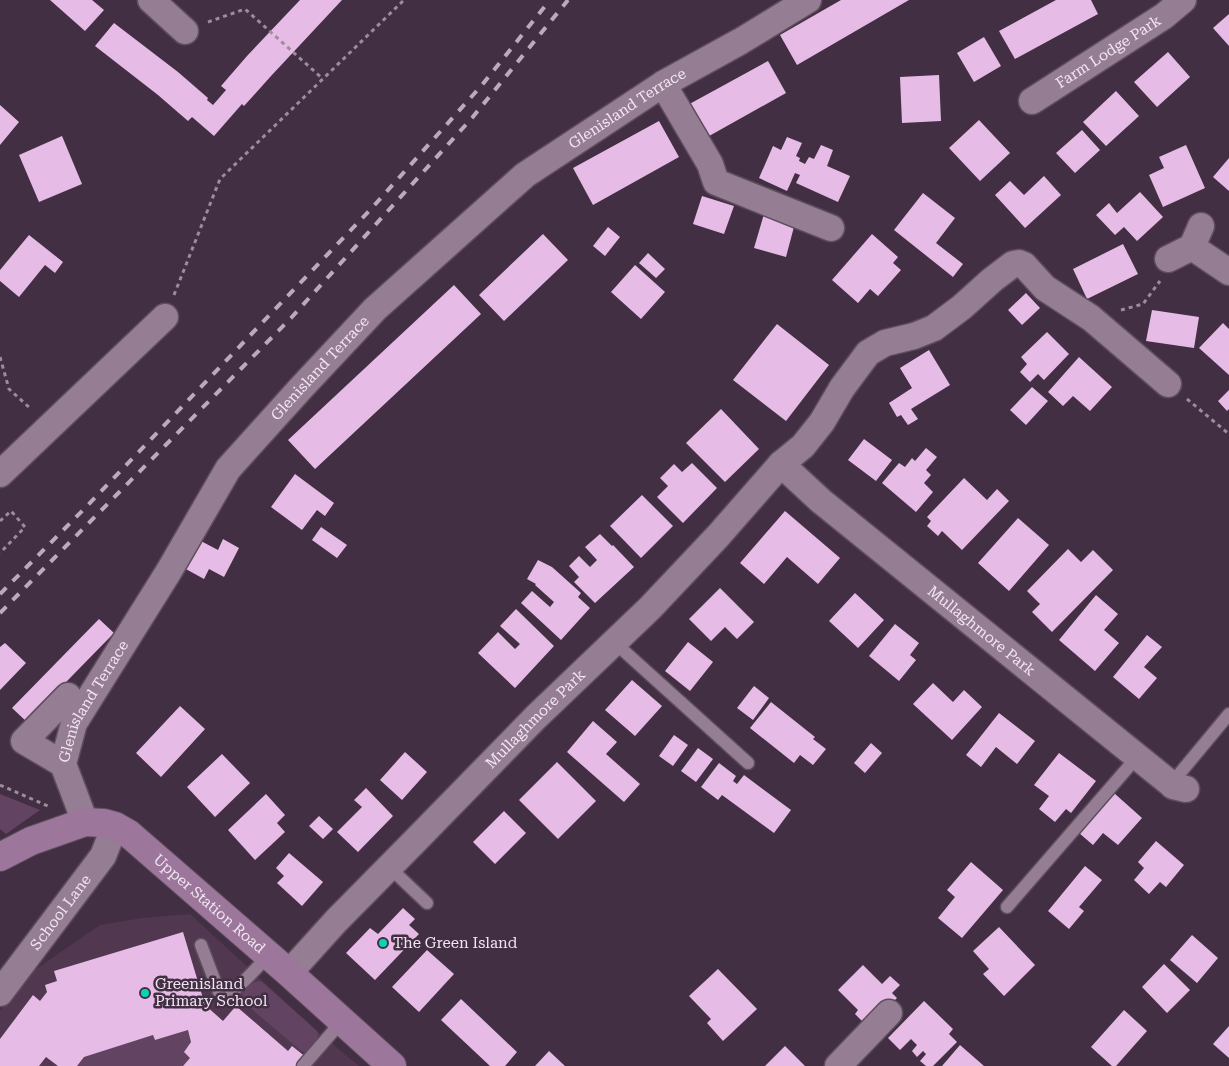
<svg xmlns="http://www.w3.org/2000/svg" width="1229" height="1066" font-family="'Roboto Serif',serif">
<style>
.built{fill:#513850}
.green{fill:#624462}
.building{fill:#e6bce6}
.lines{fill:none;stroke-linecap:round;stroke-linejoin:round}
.lane-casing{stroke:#5d4d5d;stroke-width:15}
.street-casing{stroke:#5d4d5d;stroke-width:29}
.secondary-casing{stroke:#5d4d5d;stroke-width:30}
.path{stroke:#9c8c9c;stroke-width:3;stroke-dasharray:4 4;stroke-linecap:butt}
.lane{stroke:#957d94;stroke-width:12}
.street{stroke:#957d94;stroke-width:26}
.secondary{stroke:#9c769b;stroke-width:28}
.rail{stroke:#baabba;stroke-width:4;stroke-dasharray:9 9;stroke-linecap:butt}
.poi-dot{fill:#09d5b5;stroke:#432f43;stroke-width:2}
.labels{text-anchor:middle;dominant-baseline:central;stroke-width:5;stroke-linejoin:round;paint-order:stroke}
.street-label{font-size:15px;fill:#f2e5f2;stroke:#432f43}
.poi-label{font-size:15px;fill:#f2e5f2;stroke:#432f43;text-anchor:start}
</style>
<rect width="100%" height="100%" fill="#432f43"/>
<path class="built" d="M190,914L317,1031L359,1066H0V1011L29,974L100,925L143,918Z"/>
<path class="green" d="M0,794L40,810L6,834L0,829Z
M258,981L262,982L317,1031L318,1034L317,1041L308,1051L304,1052L300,1050L242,1001C240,992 249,984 258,981Z
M188,1030L191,1042L184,1052L190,1058L183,1066H77L84,1057L153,1035L155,1040Z"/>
<path class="building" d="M50,0H92L104,10L85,31Z
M300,0H342L271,76L244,106L242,104L214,136L192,117L188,121L158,95L95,46L114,23L178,72L208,98L207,100L213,105L226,90L221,86L247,56Z
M841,0H909L797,65L780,35Z
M1056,0H1091L1098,14L1015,59L999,31Z
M1229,14V46L1213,28Z
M984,37L1001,66L974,82L957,53Z
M1168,52L1190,77L1157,107L1134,82Z
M768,61L786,93L702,140L684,107Z
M939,75L941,121L902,123L900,77Z
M1116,91L1139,116L1106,146L1083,122Z
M0,105L19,122L0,145Z
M979,120L1010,153L980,181L949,148Z
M659,121L679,157L593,205L573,168Z
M1082,130L1100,150L1075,173L1056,153Z
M62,136L82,184L39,202L19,155Z
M787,137L802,143L796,156L800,158L799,161L805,164L809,157L814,159L821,145L833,150L827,166L850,176L838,202L796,183L800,175L795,173L787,191L759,178L773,146L781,150Z
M1186,145L1205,188L1163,207L1149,175L1164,168L1159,157Z
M1229,158V191L1213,177Z
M1044,176L1061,195L1025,228L995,195L1010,181L1024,195Z
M1140,192L1163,217L1137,241L1124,227L1115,235L1096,215L1109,203L1117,213Z
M923,193L955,218L936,243L963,264L953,277L894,230Z
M702,196L734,206L724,234L693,224Z
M764,214L795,223L786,257L754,248Z
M608,227L620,237L605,256L593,246Z
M543,234L568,260L504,321L479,295Z
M872,234L898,257L893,263L901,270L878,296L870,289L858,303L832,280Z
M29,235L63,262L55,273L45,265L19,297L0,281V270Z
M1123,244L1138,274L1087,299L1073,269Z
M648,253L665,269L656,278L639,263Z
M635,265L665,292L641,319L611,292Z
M454,285L481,314L315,469L288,440Z
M1026,293L1040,308L1022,325L1008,310Z
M1152,310L1199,317L1194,348L1146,341Z
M1223,323L1229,329V375L1199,348Z
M777,324L829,365L786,421L733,380Z
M1047,332L1069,354L1044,380L1038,374L1030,382L1020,372L1027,364L1021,357Z
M929,350L950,385L911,409L918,419L908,425L901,415L897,417L889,403L912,388L900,368Z
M1079,357L1112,387L1090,411L1073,396L1063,406L1048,392Z
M1032,387L1048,401L1026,425L1010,410Z
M1229,390V409L1227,411L1218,401Z
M721,409L759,449L725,482L686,443Z
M864,439L892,460L876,481L848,460Z
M926,448L937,457L926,470L931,475L924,483L933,492L916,512L882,483L899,463L905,467L912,458L915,461Z
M692,463L717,488L683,523L657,497L668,486L660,478L674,464L682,472Z
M295,474L334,503L325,516L317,510L302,530L271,507Z
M964,478L987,500L997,489L1009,501L962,550L942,531L938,536L927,526L931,521L927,517Z
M642,495L673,526L641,558L610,526Z
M785,511L840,558L818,584L787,557L764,584L740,563Z
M1018,518L1049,545L1009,591L978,563Z
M321,527L347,545L337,558L312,540Z
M600,534L612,546L613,545L634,567L595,603L574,582L579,577L569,566L579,556L590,567L597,560L585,547Z
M223,539L239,548L224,577L209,569L204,579L184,568L199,540L218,550Z
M1068,549L1081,562L1093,550L1113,570L1052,632L1032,612L1040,604L1027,591Z
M538,560L552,567L581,593L578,597L590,608L561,640L521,603L532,591L550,607L554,602L535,585L536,584L527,579Z
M720,588L754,622L737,639L725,627L711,641L689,619Z
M855,593L884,620L858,648L829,621Z
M1096,595L1118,614L1104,630L1119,643L1095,671L1059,640Z
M516,609L554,646L515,688L478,653L498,632L515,649L520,644L500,626Z
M99,619L114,633L27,722L12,708Z
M895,624L919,643L910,655L916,660L899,681L869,656Z
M1147,635L1162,647L1144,667L1157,678L1139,699L1113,677Z
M688,642L713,662L690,691L665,671Z
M5,643L26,663L0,690V647Z
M632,680L662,706L635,736L605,710Z
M933,683L953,702L964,690L982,707L952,740L913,704Z
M754,686L769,698L753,720L737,708Z
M771,702L815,737L813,739L826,749L813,765L800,755L794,763L750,728Z
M180,706L205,729L161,777L136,753Z
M999,713L1035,741L1017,764L996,747L981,767L966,755Z
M593,721L617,742L606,754L640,784L624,802L567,752Z
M674,735L688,745L673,766L659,756Z
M871,743L882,753L865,773L854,763Z
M698,748L713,759L696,782L681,771Z
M405,752L427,772L402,800L380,780Z
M1059,753L1096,781L1071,813L1066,809L1055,822L1039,809L1049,796L1034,785Z
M222,754L250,783L215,817L187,787Z
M557,762L596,801L558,839L519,800Z
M719,763L736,776L733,781L737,784L744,775L791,810L774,833L722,795L718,800L701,787Z
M366,788L393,816L358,852L337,832L362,807L354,800Z
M1114,793L1142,818L1118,845L1103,833L1093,845L1079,833Z
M266,794L285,815L277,823L285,832L255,860L228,830Z
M504,811L526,833L495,864L473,842Z
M319,816L333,829L323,839L309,826Z
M1156,841L1184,865L1166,887L1160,882L1149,894L1134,880L1144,868L1138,862Z
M289,853L323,882L302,906L277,883L284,876L276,868Z
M971,862L1003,890L962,938L938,918L955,897L947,890Z
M1085,866L1102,880L1079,907L1084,911L1069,929L1048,911Z
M403,908L415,919L409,925L419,934L375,980L346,953L370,928L378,934Z
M999,927L1035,965L1004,996L983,974L989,969L973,951Z
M183,932L205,1005L223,1021L236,1006L288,1051L292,1046L307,1058L300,1066H183L190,1058L184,1052L191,1042L188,1030L155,1040L153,1035L84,1057L77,1066H58L46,1057L39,1066H0V1039L33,995L40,1001L47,992L45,985L57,981L54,971Z
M1192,935L1218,958L1197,983L1170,960Z
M427,950L454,974L419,1012L392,987Z
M1164,964L1190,990L1167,1013L1142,987Z
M863,965L882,984L890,976L900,985L892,993L897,998L868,1027L855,1014L858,1010L838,990Z
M718,969L757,1009L723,1041L707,1023L711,1019L689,996Z
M461,999L517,1052L505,1066H490L441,1020Z
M924,1001L953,1029L949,1034L957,1042L933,1066H926L920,1061L926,1054L923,1051L917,1057L912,1051L917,1045L911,1039L900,1050L888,1038Z
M1124,1010L1147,1031L1116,1066H1112L1091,1047Z
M1229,1026V1058L1213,1044Z
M960,1045L984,1066H942Z
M785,1046L805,1066H765Z
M549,1051L565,1066H535Z"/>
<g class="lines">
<g class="lane-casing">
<path id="lane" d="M614,642L748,763
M1171,784L1229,714
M389,867L427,903
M1007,907L1138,756
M201,945L219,992C222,993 225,995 227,994C236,992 261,963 269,955
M303,1066L342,1021"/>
</g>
<g class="street-casing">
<g id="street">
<path d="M151,0L185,31"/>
<path d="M663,84L710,164L716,182L831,228"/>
<path id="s1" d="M1032,101L1164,16L1183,0"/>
<path d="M1192,247L1229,272"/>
<path d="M1168,259L1192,247L1201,226"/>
<path d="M781,464L803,446L822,422L842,388L868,353L885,343L914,336L934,328L962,307L992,280L1013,264L1019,263L1024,265L1045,288L1091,318L1168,384"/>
<path d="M0,474L165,317"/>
<path d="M63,764L24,741L68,696"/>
<path id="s2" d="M85,822L63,764L74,723L169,571L228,469L301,388L375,309L525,175L663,84L741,41L808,0"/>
<path id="s3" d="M289,973L336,921L415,841L536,717L650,608L718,536L781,464L821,501L1171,784L1173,786L1186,789"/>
<path id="s4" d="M0,993L103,856L115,826"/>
<path d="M838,1066L889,1013"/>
</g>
</g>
<g class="secondary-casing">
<g id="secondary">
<path id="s5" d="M0,857L31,841L85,822L104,823L115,826L129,834L289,973L392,1066"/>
</g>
</g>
<path class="path" d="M208,22L245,9L323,79
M174,295L220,179L404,0
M1121,310L1143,304L1160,281
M0,357L9,389L31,409
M1187,399L1229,434
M0,521L11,511L25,527L0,553
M0,785L50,807"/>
<use href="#lane" class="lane"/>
<use href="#street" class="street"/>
<use href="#secondary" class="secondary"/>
<path class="rail" d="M0,594L87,506L371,209L482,85L550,0
M0,613L291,318L472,118L568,0"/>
</g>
<g class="poi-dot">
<circle cx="383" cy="943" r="5"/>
<circle cx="145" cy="993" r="5"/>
</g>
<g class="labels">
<g class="street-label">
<text stroke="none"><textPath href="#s1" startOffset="91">Farm Lodge Park</textPath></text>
<text stroke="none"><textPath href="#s2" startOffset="942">Glenisland Terrace</textPath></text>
<text stroke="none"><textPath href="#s2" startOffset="538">Glenisland Terrace</textPath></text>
<text stroke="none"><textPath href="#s3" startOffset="969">Mullaghmore Park</textPath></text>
<text stroke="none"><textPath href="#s2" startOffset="132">Glenisland Terrace</textPath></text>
<text stroke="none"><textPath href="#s3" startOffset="354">Mullaghmore Park</textPath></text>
<text stroke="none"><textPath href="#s5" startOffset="245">Upper Station Road</textPath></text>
<text stroke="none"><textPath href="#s4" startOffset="101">School Lane</textPath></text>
</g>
<g class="poi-label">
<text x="393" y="943">The Green Island</text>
<text x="155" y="984">Greenisland<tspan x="155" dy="17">Primary School</tspan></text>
</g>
</g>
</svg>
